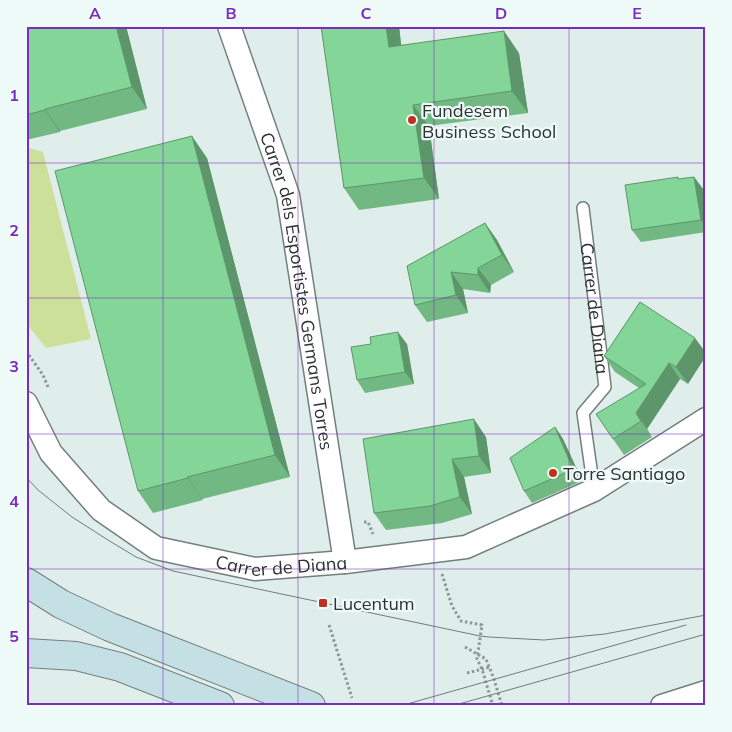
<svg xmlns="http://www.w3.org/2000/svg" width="732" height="732" font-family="Mulish,sans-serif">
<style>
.green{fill:#cde09a}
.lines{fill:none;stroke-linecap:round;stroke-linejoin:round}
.lane-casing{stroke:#737f7d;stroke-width:14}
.street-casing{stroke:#737f7d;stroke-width:25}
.secondary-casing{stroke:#737f7d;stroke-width:30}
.path{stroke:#8d9795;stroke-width:3;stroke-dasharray:2.5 2.5;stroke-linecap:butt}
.lane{stroke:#fff;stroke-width:11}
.street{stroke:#fff;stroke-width:22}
.secondary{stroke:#c4e0e5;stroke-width:28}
.tram{stroke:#737b7a;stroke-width:1}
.wall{fill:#71b882}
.shaded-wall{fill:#5c966a}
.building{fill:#83d697;stroke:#5c966a}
.grid{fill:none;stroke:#7b2cbf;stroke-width:1;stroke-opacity:0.55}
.poi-dot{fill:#bd311e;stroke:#eefbf8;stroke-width:2}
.labels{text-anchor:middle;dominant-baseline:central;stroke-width:4.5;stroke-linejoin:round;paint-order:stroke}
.poi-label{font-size:18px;fill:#2e3332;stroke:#eefbf8;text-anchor:start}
.street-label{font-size:18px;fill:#2e3332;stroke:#eefbf8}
.neatline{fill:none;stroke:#7b2cbf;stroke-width:2}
.grid-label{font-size:16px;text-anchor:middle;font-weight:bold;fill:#7b2cbf}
</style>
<rect width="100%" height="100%" fill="#e0eeeb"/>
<path class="green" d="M26,147L43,152L91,339L46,348L26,323Z"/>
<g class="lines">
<g class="lane-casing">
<g id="lane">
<path id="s1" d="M583,208L605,387L583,413L594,490"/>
</g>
</g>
<g class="street-casing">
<g id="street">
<path id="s2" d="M229,26L288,195L345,562"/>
<path id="s3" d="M26,403L51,453L101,510L156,548L255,569L345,562L466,547L594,490L706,419"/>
<path d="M662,706L706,692"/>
</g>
</g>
<g class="secondary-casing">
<path id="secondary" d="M26,582L61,604L110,627L311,706
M26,653L76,656L120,667L220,706"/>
</g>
<path class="path" d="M26,351L43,375L48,387
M364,522H368L373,534
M442,574L452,606L461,621L482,625L477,659L482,669L493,706
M329,625L352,698
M465,647L486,659L494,679L502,706
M467,673L490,667"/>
<use href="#lane" class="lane"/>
<use href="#street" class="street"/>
<use href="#secondary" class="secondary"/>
<path class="tram" d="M26,477L38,490L72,517L108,540L136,557L173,571L480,636L489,637L544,640L605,634L706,615
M400,706L686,625
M452,706L706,634"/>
</g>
<path class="wall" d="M26,26H126L147,109L60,131V132L26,140Z
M321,26H399L401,45L519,53L528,113L429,126L439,199L359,210L344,188Z
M207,158L290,477L202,499L203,500L153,513L138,491Z
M694,177L703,189L706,208V232L641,242L632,230L680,179Z
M485,223L497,240L514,272L491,285L490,293L463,289L468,313L427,322L415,305Z
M640,302L688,384L680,379L647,429L652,437L624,455L613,439L639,388L615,372L604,356Z
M407,344L414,384L365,393L357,380Z
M555,427L563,439L580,476L579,477L580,482L532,503L524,491Z
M486,437L491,473L464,477L472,514L442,523L386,530L374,513Z"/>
<path class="shaded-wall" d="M116,26H126L147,109L132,87Z
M386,26H399L404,69L389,47Z
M504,31L519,53L528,113L512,91Z
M413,105L429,126L439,199L424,178Z
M45,109L60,131V132L45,110Z
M192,136L207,158L290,477L275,455Z
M694,177L703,189L706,208V226L701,220Z
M485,223L497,240L514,272L502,255Z
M478,268L491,285L490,293L478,275Z
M451,272L463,289L468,313L456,295Z
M398,332L407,344L414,384L405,372Z
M695,338L706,353V356L688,384L676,367Z
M669,363L680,379L647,429L652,437L636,413Z
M474,419L486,437L491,473L479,456Z
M555,427L563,439L580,476L571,464Z
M452,459L464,477L472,514L460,497Z
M570,465L579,477L580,482L572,470Z
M187,477L202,499L203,500L188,478Z"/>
<path class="building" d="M26,26H116L132,87L45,109V110L26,115Z
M321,26H386L389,47L504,31L512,91L413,105L424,178L344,188Z
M192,136L275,455L187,477L188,478L138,491L55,171Z
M678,177V179L694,177L701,220L632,230L625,185Z
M485,223L502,255L478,268V275L451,272L456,295L415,305L407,266Z
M640,302L695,338L676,367L669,363L636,413L641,421L613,439L596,414L646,384L604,356Z
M398,332L405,372L357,380L351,347L371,344L370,337Z
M474,419L479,456L452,459L460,497L430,506L374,513L363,439Z
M555,427L571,464L570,465L572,470L524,491L510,458Z"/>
<path class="grid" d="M163,26V706M298,26V706M434,26V706M569,26V706M26,163H706M26,298H706M26,434H706M26,569H706"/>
<g class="poi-dot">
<circle cx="412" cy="120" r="5"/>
<circle cx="553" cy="473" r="5"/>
<rect x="318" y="598" width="10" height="10" rx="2.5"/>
</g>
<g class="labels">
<g class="poi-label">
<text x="422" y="110">Fundesem<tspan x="422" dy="21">Business School</tspan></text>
<text x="563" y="473">Torre Santiago</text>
<text x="333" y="603">Lucentum</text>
</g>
<g class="street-label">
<text stroke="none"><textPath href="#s2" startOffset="275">Carrer dels Esportistes Germans Torres</textPath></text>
<text stroke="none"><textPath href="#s1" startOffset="101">Carrer de Diana</textPath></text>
<text stroke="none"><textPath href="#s3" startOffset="326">Carrer de Diana</textPath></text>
</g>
</g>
<rect width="732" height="732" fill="none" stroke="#eefbf8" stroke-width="55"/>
<rect x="28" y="28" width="676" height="676" class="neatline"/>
<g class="grid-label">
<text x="95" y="19">A</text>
<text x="231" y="19">B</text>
<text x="366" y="19">C</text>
<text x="501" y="19">D</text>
<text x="637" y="19">E</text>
<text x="14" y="101">1</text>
<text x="14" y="236">2</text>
<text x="14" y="372">3</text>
<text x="14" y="507">4</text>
<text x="14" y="642">5</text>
</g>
</svg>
